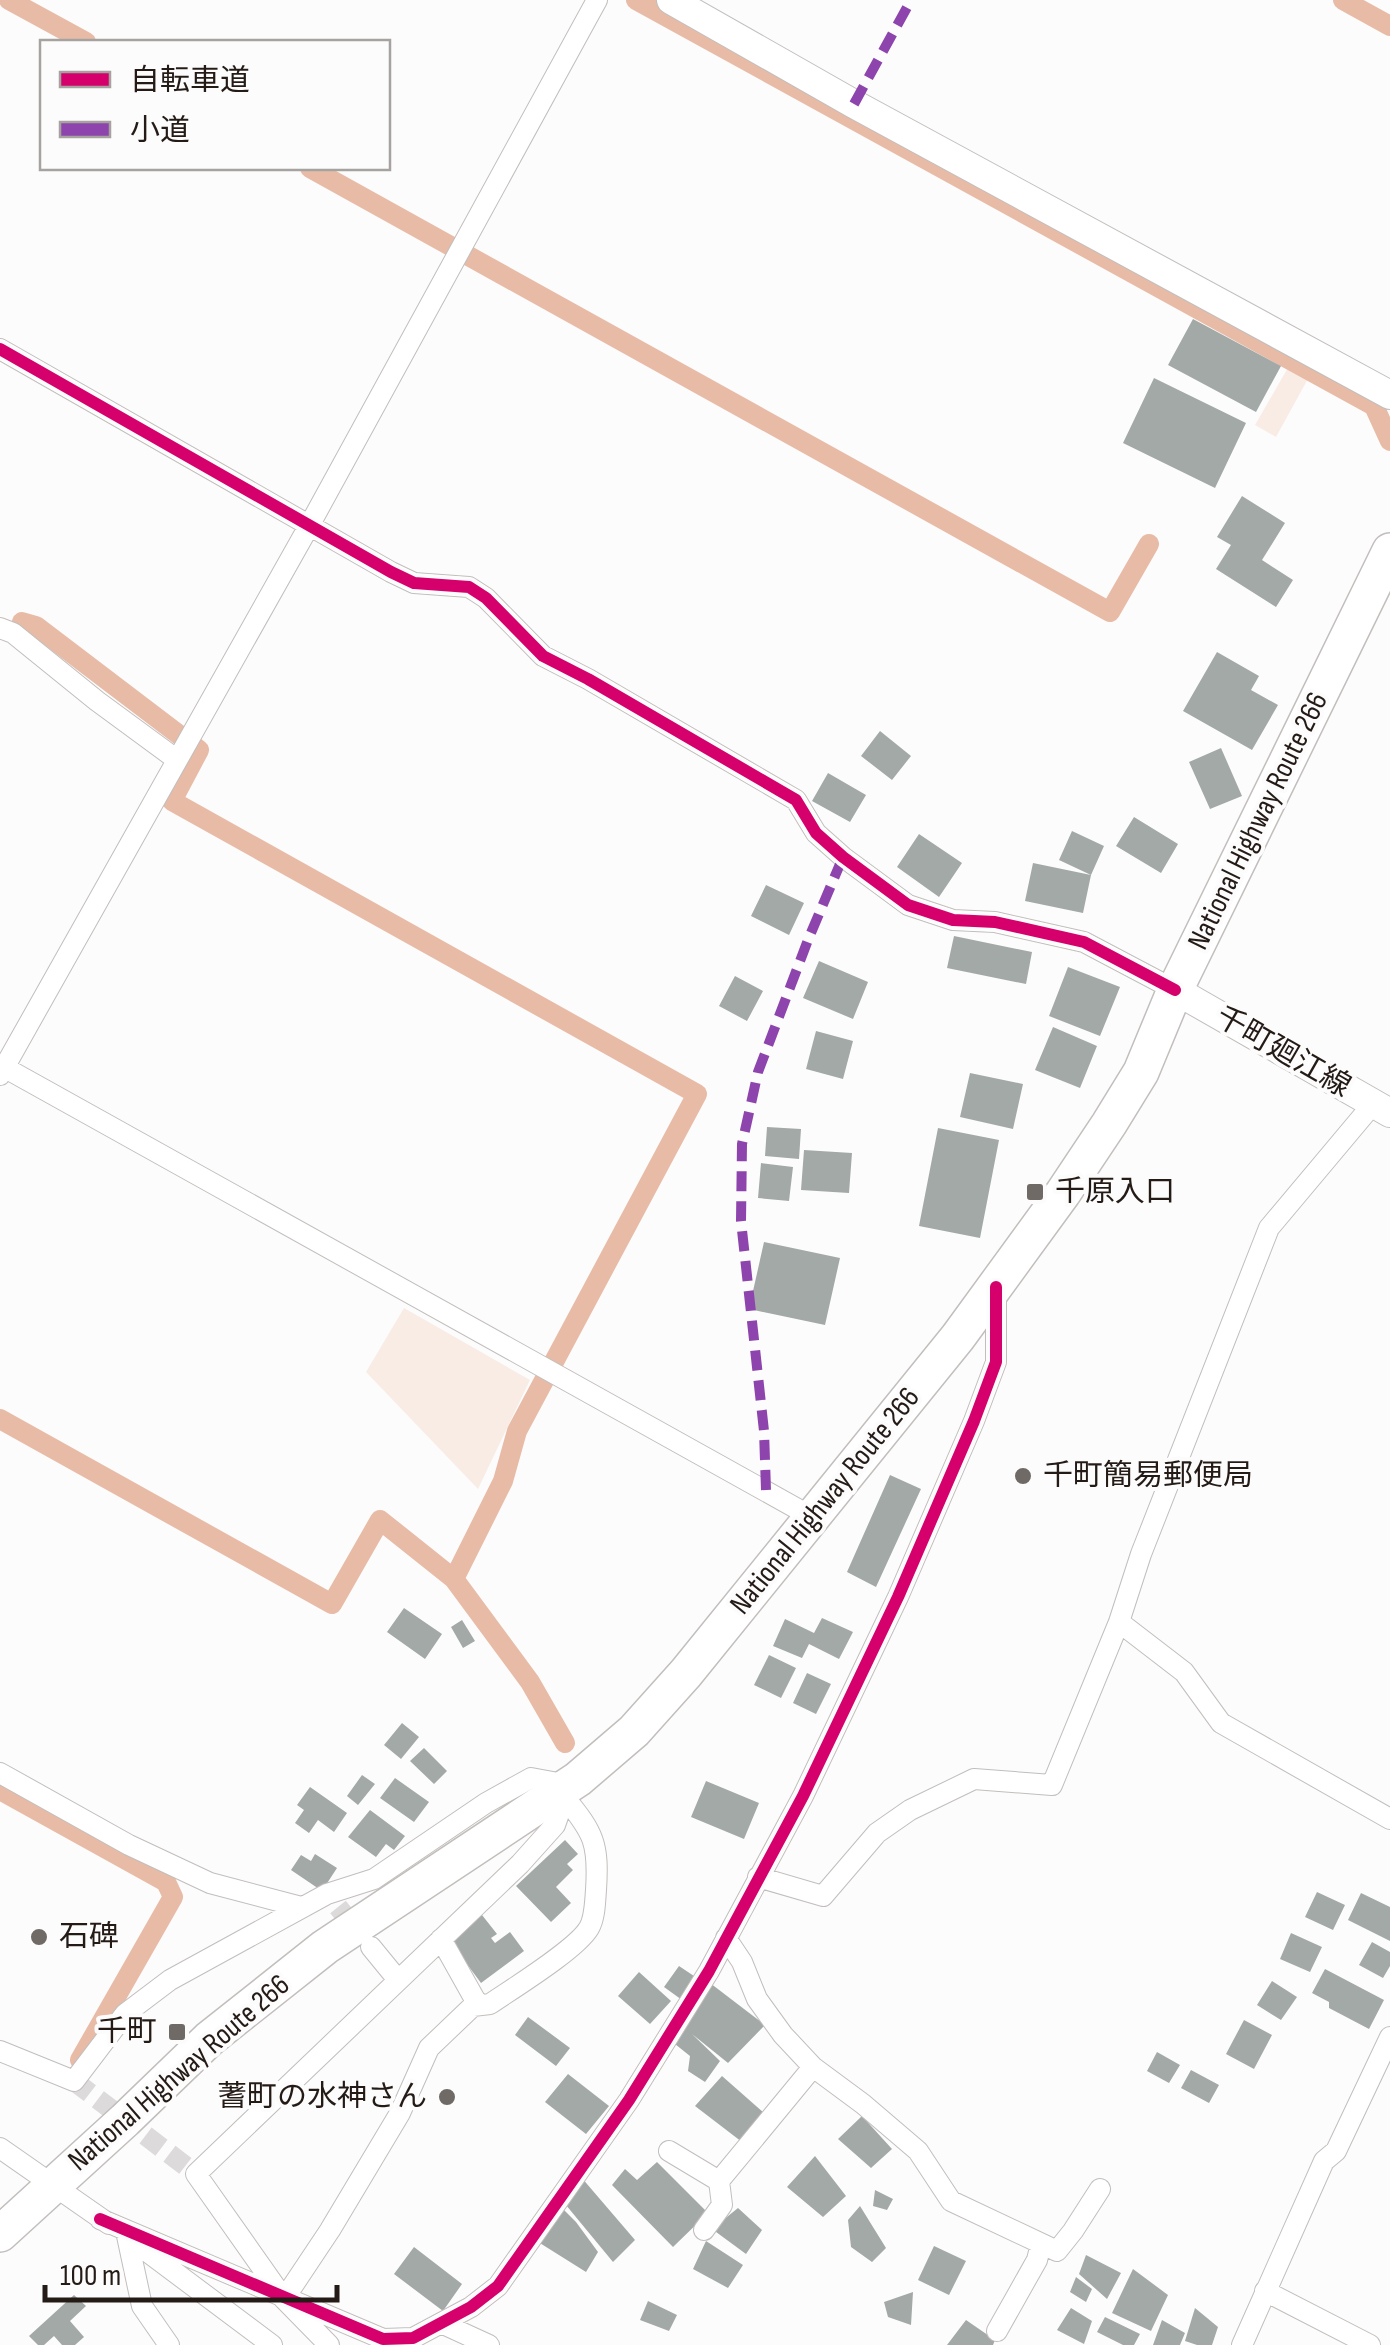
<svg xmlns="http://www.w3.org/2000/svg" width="1390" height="2345" font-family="'Sofia Sans Condensed','Noto Sans JP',sans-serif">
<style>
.green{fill:#f9ece5}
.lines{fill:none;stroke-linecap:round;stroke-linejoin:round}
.canal{stroke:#e8bba7;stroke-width:20}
.building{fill:#a3a9a7}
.street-tunnel{stroke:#dcdada;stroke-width:20;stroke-dasharray:20 10;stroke-linecap:butt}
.street-casing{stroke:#c2bebc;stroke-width:22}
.secondary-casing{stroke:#c2bebc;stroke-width:30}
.highway-casing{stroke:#c2bebc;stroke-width:38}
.street{stroke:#fff;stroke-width:20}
.secondary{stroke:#fff;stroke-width:28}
.highway{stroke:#fff;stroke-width:35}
.quiet{stroke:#8e44ad;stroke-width:10;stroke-dasharray:20 10;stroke-linecap:butt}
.cycleway-casing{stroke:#fcfcfc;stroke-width:19}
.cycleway{stroke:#d6006c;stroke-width:12}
.poi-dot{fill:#706a67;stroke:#fcfcfc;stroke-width:4}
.labels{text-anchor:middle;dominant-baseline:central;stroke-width:8;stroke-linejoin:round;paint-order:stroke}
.street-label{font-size:30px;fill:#241b17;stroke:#fcfcfc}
.poi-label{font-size:30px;fill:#241b17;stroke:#fcfcfc;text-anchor:start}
</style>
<rect width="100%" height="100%" fill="#fcfcfc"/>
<path class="green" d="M1289,366L1309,377L1276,437L1255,425Z
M404,1308L530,1380L478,1489L366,1372Z"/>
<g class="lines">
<path class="canal" d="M9,0L86,42
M636,0L1374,406L1390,441
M1343,0L1390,26
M310,168L1110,612L1149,544
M22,622L36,626L199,750L172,801L697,1094L517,1431L503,1481L454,1579
M0,1419L332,1604L380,1520L454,1579L530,1682L565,1743
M0,1790L166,1882L173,1897L80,2060"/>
</g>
<path class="building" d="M1193,319L1281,366L1256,412L1168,365Z
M1154,378L1246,423L1215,488L1123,443Z
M1242,496L1285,523L1262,560L1293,580L1276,607L1216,569L1231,545L1217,537Z
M1217,652L1259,676L1251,690L1278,705L1252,750L1183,711Z
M880,731L911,756L892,780L861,756Z
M1221,748L1242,796L1210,809L1189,762Z
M828,773L866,795L850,822L812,801Z
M1134,817L1178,844L1161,873L1116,846Z
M1072,831L1104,846L1091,875L1059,860Z
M919,834L962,863L939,897L897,867Z
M1033,863L1091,875L1083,913L1025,901Z
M766,885L804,903L789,935L751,916Z
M954,936L1032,952L1026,984L947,968Z
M819,961L868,982L853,1019L803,998Z
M1068,967L1120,987L1100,1036L1049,1016Z
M735,976L763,991L747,1021L719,1006Z
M1053,1027L1097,1046L1080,1088L1035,1070Z
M816,1031L853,1041L843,1079L806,1069Z
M970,1073L1023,1084L1013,1129L960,1117Z
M767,1127L801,1129L799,1159L765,1156Z
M938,1128L999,1140L980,1238L919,1226Z
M804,1150L852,1153L849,1193L801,1190Z
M761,1163L793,1167L789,1201L758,1198Z
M764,1242L840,1258L825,1325L749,1309Z
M890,1475L921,1489L876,1587L847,1572Z
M404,1608L442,1634L425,1659L387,1632Z
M822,1618L853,1632L839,1659L809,1644L802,1658L773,1646L785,1619L814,1633Z
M462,1620L475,1641L463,1648L451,1627Z
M769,1655L796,1668L781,1698L754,1685Z
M807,1673L831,1684L816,1714L793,1703Z
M402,1723L419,1737L401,1759L384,1745Z
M424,1748L447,1771L434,1784L410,1761Z
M362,1775L375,1784L358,1805L347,1796Z
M395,1778L429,1802L414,1822L380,1798Z
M706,1781L759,1803L744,1839L691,1817Z
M310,1787L347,1813L334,1832L318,1820L309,1833L295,1823L304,1810L297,1805Z
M370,1810L405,1836L394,1850L386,1844L376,1857L348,1837Z
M565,1840L578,1854L567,1864L573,1870L556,1887L571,1903L551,1922L516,1886Z
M315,1854L337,1868L322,1891L291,1870L301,1855L311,1861Z
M1317,1892L1345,1905L1333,1930L1305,1917Z
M1361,1893L1390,1907V1941L1348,1920Z
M482,1915L497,1934L491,1938L495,1943L510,1932L524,1951L481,1983L449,1940Z
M1291,1933L1322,1947L1310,1972L1280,1959Z
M1372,1942L1390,1952V1966L1383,1978L1359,1965Z
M679,1966L697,1978L682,2000L664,1987Z
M1325,1969L1384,2000L1369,2029L1329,2008V2002L1312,1993Z
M639,1972L671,2001L650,2024L618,1996Z
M1272,1981L1297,1997L1281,2020L1257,2005Z
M710,1983L765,2025L728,2063L692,2034L720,2061L705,2082L688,2071L690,2056L675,2044Z
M528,2017L570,2048L556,2066L515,2035Z
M1244,2020L1272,2035L1254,2069L1226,2054Z
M1157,2052L1180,2065L1169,2083L1147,2071Z
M1191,2070L1219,2085L1209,2103L1181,2088Z
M568,2074L609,2106L586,2134L545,2102Z
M722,2076L765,2114L742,2142L695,2106Z
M862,2116L892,2149L871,2168L838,2139Z
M815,2156L846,2196L823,2217L787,2187Z
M657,2162L708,2213L673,2247L612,2185L625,2169L637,2180Z
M581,2177L635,2240L613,2262L561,2199Z
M875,2190L893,2199L887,2210L873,2206Z
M558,2204L576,2222L598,2252L586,2272L535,2240Z
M860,2206L886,2248L872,2262L851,2247L848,2220Z
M738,2208L762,2230L746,2254L712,2229Z
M706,2241L743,2265L728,2288L693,2269Z
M934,2246L966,2261L949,2295L918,2280Z
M414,2247L462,2284L443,2311L394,2274Z
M1086,2255L1121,2273L1107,2299L1079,2274Z
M1133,2269L1168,2295L1151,2331L1112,2313Z
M1076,2277L1092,2289L1086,2302L1070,2292Z
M913,2292L911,2325L888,2317L884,2302Z
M74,2295L86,2306L70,2321L84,2337L75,2345H62L54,2336L44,2345H38L29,2336Z
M648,2301L677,2315L669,2331L640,2320Z
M1071,2308L1092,2321L1084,2344L1057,2330Z
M1195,2308L1218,2327L1212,2345H1197L1185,2341Z
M1105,2317L1140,2334L1134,2345H1123L1097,2332Z
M966,2320L995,2340L993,2345H947Z
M1162,2320L1185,2333L1180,2345H1153Z"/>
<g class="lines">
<path class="street-tunnel" d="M338,1907L360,1934
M74,2081L196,2174"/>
<g class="street-casing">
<path id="street" d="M0,349L391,572L414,583L469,587L486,598L543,656L588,679L796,800L816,833L843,857L908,905L953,920L995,922L1084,942L1175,990
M0,628L13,633L97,701L176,759
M0,1065L812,1517
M0,1075L309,526L597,0
M1119,1622L1184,1672L1221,1723L1390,1819
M0,1773L129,1845L210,1883L301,1907
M758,1877L823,1896L877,1833L910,1810L974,1779L1052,1785L1119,1622L1141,1554L1269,1228L1373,1104
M726,1938L742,1962L757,1999L783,2035L813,2067L863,2104L918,2151L951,2201L1057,2251L1073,2231L1100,2189
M441,1939L478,2005
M371,1947L398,1980
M0,2051L74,2081L125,2014L170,1980L327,1894L374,1879L486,1803L531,1778L569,1785L555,1825L520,1864L196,2174L284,2299L329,2345
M0,2148L109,2224
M669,2151L719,2181L813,2067
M100,2219L383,2339L413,2338L471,2307L498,2286L629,2100L709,1971L803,1796L898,1597L974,1421L996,1362V1289
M704,2230L722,2205L719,2181
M127,2236L142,2306L169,2345
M133,2241L272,2345
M1265,2291L1370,2345
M284,2299L330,2230L400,2113L429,2048L473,2006L490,2004C512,1989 577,1949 589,1928C595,1918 595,1902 596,1890C599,1844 594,1833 565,1798
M441,2323L489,2345
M997,2331L1037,2260L1041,2244
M1242,2345L1324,2161L1336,2151L1390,2037"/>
</g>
<g class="secondary-casing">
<path id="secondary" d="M671,0L854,104L1390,395
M1175,990L1390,1113"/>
</g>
<g class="highway-casing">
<path id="highway" d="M0,2234L125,2120L209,2039L325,1947L578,1779L634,1731L686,1673L958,1337L1063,1193L1109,1124L1141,1072L1175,990L1390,551"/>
</g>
<use href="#street" class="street"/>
<use href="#secondary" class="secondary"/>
<use href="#highway" class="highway"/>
<path class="quiet" d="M854,104L911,0
M766,1490L764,1431L741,1221L742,1144L758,1072L808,940L843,857"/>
<g class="cycleway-casing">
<path id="cycleway" d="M0,349L391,572L414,583L469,587L486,598L543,656L588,679L796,800L816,833L843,857L908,905L953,920L995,922L1084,942L1175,990
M100,2219L383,2339L413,2338L471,2307L498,2286L629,2100L709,1971L803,1796L898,1597L974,1421L996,1362V1287"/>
</g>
<use href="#cycleway" class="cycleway"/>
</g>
<g class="poi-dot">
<rect x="1025" y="1182" width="20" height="20" rx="5"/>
<circle cx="1023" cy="1476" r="10"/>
<circle cx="39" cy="1937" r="10"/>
<rect x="167" y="2022" width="20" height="20" rx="5"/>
<circle cx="447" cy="2097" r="10"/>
</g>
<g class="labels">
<g class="street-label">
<text transform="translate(1258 821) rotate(-64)">National Highway Route 266</text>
<text transform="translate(1283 1052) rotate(30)">千町廻江線</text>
<text transform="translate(825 1501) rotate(-51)">National Highway Route 266</text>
<text transform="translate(179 2073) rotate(-41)">National Highway Route 266</text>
</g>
<g class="poi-label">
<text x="1055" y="1192">千原入口</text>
<text x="1043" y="1476">千町簡易郵便局</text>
<text x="59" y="1937">石碑</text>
<text x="157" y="2032" text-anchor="end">千町</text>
<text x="427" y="2097" text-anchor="end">蓍町の水神さん</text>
</g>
</g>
<rect x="40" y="40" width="350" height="130" fill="#fcfcfc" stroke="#a6a2a0" stroke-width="2.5"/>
<rect x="60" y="72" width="50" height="15" fill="#d6006c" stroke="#a6a2a0" stroke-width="2.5"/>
<text x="130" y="90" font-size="30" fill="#241b17">自転車道</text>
<rect x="60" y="122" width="50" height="15" fill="#8e44ad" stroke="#a6a2a0" stroke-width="2.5"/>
<text x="130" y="140" font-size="30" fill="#241b17">小道</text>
<path d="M45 2285v15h292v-15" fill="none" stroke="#241b17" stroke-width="5"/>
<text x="60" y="2285" font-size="30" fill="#241b17" stroke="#fcfcfc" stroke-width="8" paint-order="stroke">100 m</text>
</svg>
